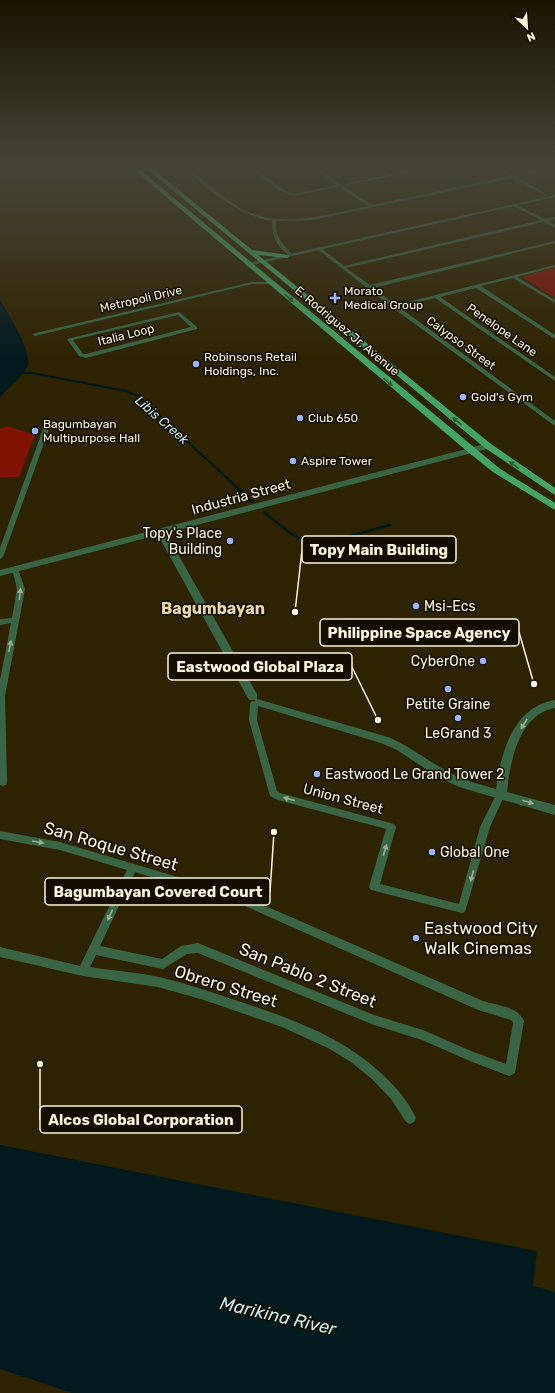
<svg xmlns="http://www.w3.org/2000/svg" width="555" height="1393" font-family="Rubik,sans-serif">
<style>
.green{fill:#801303}
.water{fill:#021a1e}
.lines{fill:none;stroke-linecap:round;stroke-linejoin:round}
.stream-far1{stroke:#021a1e;stroke-width:2}
.stream{stroke:#021a1e;stroke-width:2.5}
.minor{fill:#396545;fill-rule:evenodd}
.tertiary{fill:#396545;fill-rule:evenodd}
.primary{fill:#43a564;fill-rule:evenodd}
.oneway{fill:#2b5932}
.oneway2{fill:#9bad90}
.poi-dot{fill:#9fb3fd;stroke:#130d00;stroke-width:1.5}
.labels{text-anchor:middle;dominant-baseline:central;stroke-width:3;stroke-linejoin:round;paint-order:stroke}
.far-poi-label{font-size:12px;fill:#fdf5dc;stroke:#130d00;text-anchor:start}
.far-street-label{font-size:12px;fill:#fdf5dc;stroke:#130d00}
.far-water-label{font-size:13px;font-style:italic;fill:#c7eaf1;stroke:#130d00}
.street-label{font-size:14px;fill:#fdf5dc;stroke:#130d00}
.poi-label{font-size:14px;fill:#fdf5dc;stroke:#130d00;text-anchor:start}
.quarter-label{font-size:16px;font-weight:bold;fill:#ecdba9;stroke:#130d00}
.near-street-label{font-size:17px;fill:#fdf5dc;stroke:#130d00}
.near-poi-label{font-size:17px;fill:#fdf5dc;stroke:#130d00;text-anchor:start}
.near-water-label{font-size:18px;font-style:italic;fill:#c7eaf1;stroke:#130d00}
.leader{fill:none;stroke:#fdf5dc;stroke-width:1.5}
.callout-dot{fill:#fdf5dc;stroke:#130d00;stroke-width:1.5}
.callout{fill:#130d00;stroke:#fdf5dc;stroke-width:1.5}
.callout-label{font-size:15px;text-anchor:middle;font-weight:bold;fill:#fdf5dc}
</style>
<rect width="100%" height="100%" fill="#2e2300"/>
<path class="green" d="M555,267V298L523,278L524,276Z
M7,426L35,435L19,477H0V429Z"/>
<path class="water" d="M0,300C8,314 34,353 27,368C20,380 8,386 0,398Z
M0,1145L537,1251L533,1286L555,1292V1393H72L0,1369Z"/>
<g class="lines">
<path class="stream-far1" d="M20,373H32L126,391L138,396L228,479"/>
<path class="stream" d="M227,478L252,502
M264,512C282,526 297,543 321,544L390,525"/>
<path class="minor" d="M179,164H184C203,179 221,197 242,209C281,230 328,214 368,206L339,187L294,196L282,192L243,164H248L284,190L294,194L337,185L305,164H310L341,185L387,175L369,164H374L391,175L443,164H453L343,186L372,205L509,176L487,164H492L513,176L555,167V169L517,177L546,193L545,195L512,178L312,220L276,221C275,237 283,244 293,255L291,256C278,249 271,235 272,221C236,215 206,188 179,164Z
M513,204H515L545,219L555,217V219L548,221L555,225V228L544,222L346,268L370,285L555,241V243L373,288L396,305L555,265V267L517,277L555,300V303L513,278L481,286L555,335V339L476,288L440,297L555,377V381L435,298L399,307L555,421V426L393,308L317,249L321,248L344,266L541,220L513,206Z
M252,282H272L274,283L272,284H252L35,336L32,334Z
M179,312L197,327V329L86,358L79,356L67,339ZM178,315L191,327L86,354H83L73,340Z
M49,419L52,421L3,557L0,559V548L46,421Z
M13,567H17L18,569L25,589L5,696L7,782L6,785L3,786L0,785V680L11,623L0,625V619L12,618L17,589L12,569Z
M254,701L257,702L258,704L257,720L277,791L280,793L394,824L396,827L380,884L459,904L480,827L498,791L501,790L504,791L505,794L490,827L465,912L462,913L371,890L369,887L386,829L278,800L270,796L249,720L250,704L251,702Z
M0,831L60,842L245,897L483,1001C496,1005 519,1007 524,1021L515,1073L509,1076L470,1061L422,1040L374,1025L198,953L187,954L163,969L96,955L90,967C113,971 137,972 159,977C184,983 208,991 232,999C290,1018 349,1038 391,1083C401,1093 410,1105 416,1118L414,1122L410,1124L406,1122L391,1099L372,1079L351,1062L328,1048L282,1027L204,1000L158,987L83,976L0,957V947L80,966L127,870L60,850L0,839ZM135,872L243,905L478,1010L511,1020L513,1023L506,1064L471,1051L423,1030L374,1015L198,943L181,946L162,959L100,946Z"/>
<path class="tertiary" d="M555,195V197L248,266L245,264Z
M485,444H488L492,446L491,448L166,533L257,694V699L388,737C410,746 426,760 447,771C462,780 479,784 496,789C501,752 513,707 555,700V708C519,714 510,762 507,792L555,805V815L459,787L438,777L397,750L381,743L255,705V700H249L158,535L0,576V570Z"/>
<path class="primary" d="M127,164H133L499,468L555,503V510L493,472L468,452Z
M141,164H147L252,250L289,255V257L287,258L258,255L491,444L555,488V495L485,448Z"/>
</g>
<defs><path id="oneway-solid" d="M-6-.8H1V-3.2L6.5 0L1 3.2V.8H-6Z"/></defs>
<g class="oneway">
<use href="#oneway-solid" transform="translate(289 298) rotate(41)"/>
<use href="#oneway-solid" transform="translate(388 382) rotate(40)"/>
<use href="#oneway-solid" transform="translate(457 421) rotate(-141)"/>
<use href="#oneway-solid" transform="translate(514 465) rotate(-145)"/>
</g>
<g class="oneway2">
<use href="#oneway-solid" transform="translate(20 594) rotate(-83)"/>
<use href="#oneway-solid" transform="translate(10 646) rotate(-79)"/>
<use href="#oneway-solid" transform="translate(524 724) rotate(123)"/>
<use href="#oneway-solid" transform="translate(289 799) rotate(-165)"/>
<use href="#oneway-solid" transform="translate(528 802) rotate(17)"/>
<use href="#oneway-solid" transform="translate(38 842) rotate(10)"/>
<use href="#oneway-solid" transform="translate(385 850) rotate(-73)"/>
<use href="#oneway-solid" transform="translate(472 876) rotate(105)"/>
<use href="#oneway-solid" transform="translate(110 915) rotate(115)"/>
</g>
<linearGradient id="sky" x2="0" y2="1"><stop stop-color="#191300"/><stop offset="0.46" stop-color="#464537"/><stop offset="1" stop-color="#464537" stop-opacity="0"/></linearGradient>
<rect width="555" height="359" fill="url(#sky)"/>
<g class="poi-dot">
<path d="M333 292h4v4h4v4h-4v4h-4v-4h-4v-4h4z"/>
<circle cx="196" cy="364" r="4"/>
<circle cx="463" cy="397" r="4"/>
<circle cx="300" cy="418" r="4"/>
<circle cx="35" cy="431" r="4"/>
<circle cx="293" cy="461" r="4"/>
<circle cx="230" cy="541" r="4"/>
<circle cx="416" cy="606" r="4"/>
<circle cx="483" cy="661" r="4"/>
<circle cx="448" cy="689" r="4"/>
<circle cx="458" cy="718" r="4"/>
<circle cx="317" cy="774" r="4"/>
<circle cx="432" cy="852" r="4"/>
<circle cx="416" cy="938" r="4"/>
</g>
<g class="labels">
<g class="far-poi-label">
<text x="344" y="291">Morato<tspan x="344" dy="14">Medical Group</tspan></text>
<text x="204" y="357">Robinsons Retail<tspan x="204" dy="14">Holdings, Inc.</tspan></text>
<text x="471" y="397">Gold's Gym</text>
<text x="308" y="418">Club 650</text>
<text x="43" y="424">Bagumbayan<tspan x="43" dy="14">Multipurpose Hall</tspan></text>
<text x="301" y="461">Aspire Tower</text>
</g>
<g class="far-street-label">
<text transform="translate(141 299) rotate(-13)">Metropoli Drive</text>
<text transform="translate(502 330) rotate(35)">Penelope Lane</text>
<text transform="translate(347 331) rotate(40)">E. Rodriguez Jr. Avenue</text>
<text transform="translate(126 335) rotate(-14)">Italia Loop</text>
<text transform="translate(461 343) rotate(36)">Calypso Street</text>
</g>
<g class="far-water-label">
<text transform="translate(162 420) rotate(41)">Libis Creek</text>
</g>
<g class="street-label">
<text transform="translate(241 497) rotate(-15)">Industria Street</text>
<text transform="translate(343 799) rotate(15)">Union Street</text>
</g>
<g class="poi-label">
<text x="222" y="533" text-anchor="end">Topy's Place<tspan x="222" dy="16">Building</tspan></text>
<text x="424" y="606">Msi-Ecs</text>
<text x="475" y="661" text-anchor="end">CyberOne</text>
<text x="448" y="704" text-anchor="middle">Petite Graine</text>
<text x="458" y="733" text-anchor="middle">LeGrand 3</text>
<text x="325" y="774">Eastwood Le Grand Tower 2</text>
<text x="440" y="852">Global One</text>
</g>
<g class="quarter-label">
<text x="213" y="608">Bagumbayan</text>
</g>
<g class="near-street-label">
<text transform="translate(111 846) rotate(16)">San Roque Street</text>
<text transform="translate(308 975) rotate(22)">San Pablo 2 Street</text>
<text transform="translate(226 986) rotate(17)">Obrero Street</text>
</g>
<g class="near-poi-label">
<text x="424" y="928">Eastwood City<tspan x="424" dy="20">Walk Cinemas</tspan></text>
</g>
<g class="near-water-label">
<text transform="translate(278 1316) rotate(13)">Marikina River</text>
</g>
</g>
<path class="leader" d="M295 612L302 550M534 684L519 632M378 720L352 667M274 832L270 892M40 1064L40 1120"/>
<g class="callout-dot">
<circle cx="295" cy="612" r="4"/>
<circle cx="534" cy="684" r="4"/>
<circle cx="378" cy="720" r="4"/>
<circle cx="274" cy="832" r="4"/>
<circle cx="40" cy="1064" r="4"/>
</g>
<g class="callout">
<rect x="302" y="536" width="154" height="27" rx="4"/>
<rect x="320" y="619" width="199" height="27" rx="4"/>
<rect x="168" y="653" width="184" height="27" rx="4"/>
<rect x="45" y="878" width="225" height="27" rx="4"/>
<rect x="40" y="1106" width="202" height="27" rx="4"/>
</g>
<g class="callout-label">
<text x="379" y="555">Topy Main Building</text>
<text x="419" y="638">Philippine Space Agency</text>
<text x="260" y="672">Eastwood Global Plaza</text>
<text x="158" y="897">Bagumbayan Covered Court</text>
<text x="141" y="1125">Alcos Global Corporation</text>
</g>
<g transform="translate(527 28) rotate(155)" stroke="#130d00" stroke-width="3" paint-order="stroke">
<path d="M0-3L7 15L0 10L-7 15Z" fill="#fdf5dc"/>
<text y="-6" font-size="11" font-weight="bold" text-anchor="middle" fill="#fdf5dc">N</text>
</g>
</svg>
